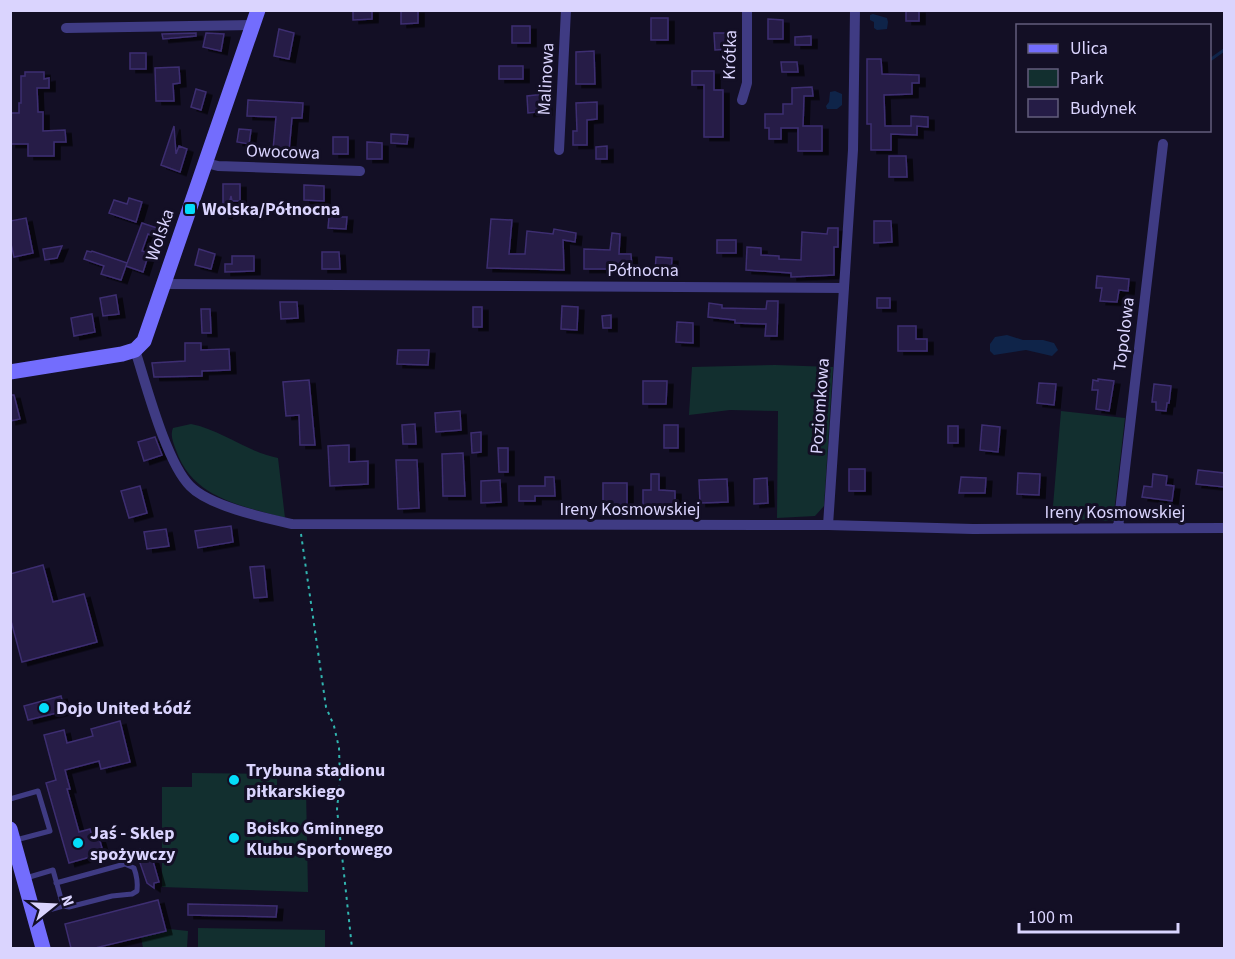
<svg xmlns="http://www.w3.org/2000/svg" width="1235" height="959" font-family="'Source Sans 3',sans-serif">
<style>
.green{fill:#122f2f}
.water{fill:#0f2449}
.lines{fill:none;stroke-linecap:round;stroke-linejoin:round}
.stream{stroke:#0f2449;stroke-width:3}
.building{fill:#251c46;stroke:#3d2e71;stroke-width:1.5;filter:url(#shadow)}
.path{stroke:#31b5b0;stroke-width:2;stroke-dasharray:3 4.5;stroke-linecap:butt}
.lane{stroke:#3f3b83;stroke-width:5}
.street{stroke:#3f3b83;stroke-width:10}
.secondary{stroke:#736dfd;stroke-width:15}
.poi-dot{fill:#04ddfa;stroke:#130f25;stroke-width:2}
.labels{text-anchor:middle;dominant-baseline:central;stroke-width:6;stroke-linejoin:round;paint-order:stroke}
.street-label{font-size:18px;fill:#dad4fe;stroke:#130f25}
.poi-label{font-size:18px;font-weight:bold;fill:#dad4fe;stroke:#130f25;text-anchor:start}
</style>
<defs>
<filter id="shadow"><feDropShadow dx="6" dy="3.5" stdDeviation="0" flood-color="#0009"/></filter>
</defs>
<rect width="100%" height="100%" fill="#130f25"/>
<path class="green" d="M775,365L833,367L824,506L815,516L777,518L778,411L730,410L689,415L692,367Z
M1061,411L1125,418L1113,521L1052,518Z
M191,424C222,430 247,452 278,458L285,518C241,505 193,499 176,450C173,442 170,435 173,428Z
M192,773L277,774V789H306L308,892L162,887V787H192Z
M198,928L325,930V948H198Z
M169,929L188,931L187,948H143L141,937Z"/>
<path class="water" d="M873,14L887,18L888,22L887,29L877,30L874,28V22L870,20V15Z
M835,91L842,94V105L837,109H827L826,106L829,102L830,92Z
M1007,335L1023,340H1043L1054,343L1058,350L1052,356L1026,350L994,355L990,351V344L995,337Z"/>
<g class="lines">
<path class="stream" d="M1210,60L1224,50"/>
</g>
<path class="building" d="M353,10H372V19L353,20Z
M401,10H418V23L401,24Z
M910,10H919V21H906V11Z
M651,18H668V40H651Z
M768,19L783,20V39H768Z
M512,26H530V43H512Z
M279,29L294,33L289,59L274,56Z
M196,33V36L163,39L162,34Z
M206,33L224,34L221,51L203,47Z
M714,33H731V49L715,50Z
M811,36V45H795V37Z
M594,51L595,84H576V52Z
M130,53H146V69H130Z
M867,59H881L882,74L919,75V83H912V94L884,95L885,126H911V116L928,117V127L917,126V135L891,134V150H871V124H867Z
M781,62H797L798,72H782Z
M499,66H523V79H499Z
M179,67L180,83L173,84L174,101H156L155,68Z
M692,71H714V90H723V137H704V85H692Z
M25,72H44V79L49,78V88H37L38,112H43V131L65,130L66,142H54V156H28V144H10V113H19V103H21V76H25Z
M812,87L813,96H804L803,126H822V151H798V128H781V139H769V128H765V114H783V104H792V88Z
M196,89L206,92L201,110L191,107Z
M545,94L546,111L528,113L527,96Z
M248,100L303,103L302,118H292L289,151L273,150L276,117L247,116Z
M597,102V119L587,120V145H573V131H577L576,103Z
M174,126L176,154L179,146L187,149L180,172L161,165Z
M239,129L251,130L249,144L237,142Z
M391,134L408,135L407,144L391,143Z
M333,137H348V154H333Z
M367,142L382,143V159H367Z
M607,146V159H596V147Z
M889,156H906L907,177H889Z
M223,184H240V201H232L231,196L226,215H223Z
M304,185L324,186V201L304,200Z
M129,198L142,202L136,222L109,213L114,200L127,204Z
M329,217H347L346,229L328,228Z
M26,218L33,253L14,257L10,239V221Z
M491,219L512,220L509,254H525L527,231L553,234L554,229L576,233L575,242L563,240L564,270L487,268Z
M874,221H891L892,242L874,243Z
M142,223L157,228L155,236L148,234L142,251L149,253L143,272L126,266Z
M828,228H838V247H834V275L791,277V273L746,270L747,247L761,248V255L779,256V259L801,260L802,232L827,234Z
M612,233L620,234L619,254H631L632,269H584V249L610,250Z
M717,240H736V253H717Z
M62,246L57,258L45,260L43,249Z
M199,249L215,254L211,269L195,265Z
M87,251L91,252L92,251L127,263L121,280L101,274L104,266L84,259Z
M322,252H339L340,269H322Z
M232,256H254V271L225,272V264H232Z
M656,257L672,258L671,274H655Z
M1097,276L1129,279L1128,291L1119,290L1117,302L1100,301L1102,288H1096Z
M116,295L119,314L103,316L100,298Z
M877,298H890V308H877Z
M767,301H778L777,336H765L766,324L735,323V320L708,317L709,303L722,305V308L766,309Z
M280,302H297L298,318L281,319Z
M562,306L578,307L577,330L561,329Z
M473,307H482V327H473Z
M201,309H210L211,333H202Z
M92,314L95,332L74,336L71,318Z
M611,315V328H603L602,316Z
M677,322L693,323V343L676,342Z
M898,326H916V339H927V351H898Z
M185,343H201V350L229,349L230,370L202,371V376L154,377L152,363L185,361Z
M398,350H429L428,365L397,364Z
M1098,379L1114,381L1109,411L1096,409L1098,390H1092L1093,380L1098,381Z
M309,380L315,445H300L299,415L286,416L283,382Z
M643,381H667L666,404H643Z
M1039,383L1056,384L1054,405L1037,403Z
M1154,384L1171,386L1169,403H1167L1166,411L1156,410V402H1152Z
M10,395H14L20,419L10,421Z
M460,411L461,430L436,432L435,413Z
M415,424L416,444H403L402,425Z
M664,425H678V448H664Z
M982,425L1000,427L998,452L980,450Z
M948,426H958V443H948Z
M481,432V452L472,453L471,433Z
M155,437L162,455L144,461L138,442Z
M349,445V462L368,461V484L330,486L328,446Z
M498,448H508V472H499Z
M463,453L465,496H443L442,454Z
M396,460H417L419,508L398,509Z
M849,469H865V491H849Z
M1198,470L1224,473V487L1196,484Z
M1018,473L1040,474L1039,495L1017,494Z
M651,474H659V490L675,491V510L643,509V490H651Z
M1153,474L1167,476L1166,485L1174,486L1172,501L1142,497L1144,486L1152,487Z
M545,477H554L555,496H535V501H519V486H545Z
M961,477L986,478L985,493H959Z
M767,478L768,503L754,504V479Z
M727,479L728,502L700,503L699,480Z
M500,480L501,502L481,503V481Z
M603,483H627V505H603Z
M140,486L147,513L129,518L121,491Z
M231,526L233,542L198,548L195,531Z
M166,529L169,546L147,549L144,532Z
M43,565L53,602L84,594L97,642L22,662L10,617V574Z
M264,566L267,597L254,598L250,567Z
M61,696L65,711L28,720L24,706Z
M120,721L130,762L101,769L99,761L65,770L70,789H67L79,832L90,829L92,836L98,834L102,848L95,850L97,855L69,863L46,783L56,780L44,735L64,730L67,743L93,736L91,729Z
M140,849L148,850L151,854L159,882L154,883V888L147,883L139,860Z
M158,900L166,931L95,948H71L65,924Z
M188,904L277,906L276,917L188,915Z"/>
<g class="lines">
<path class="path" d="M301,534L326,707L334,726L339,748L340,779L337,809L352,948"/>
<path class="lane" d="M10,799L38,791L50,831L16,840
M26,878L53,870L63,906L35,914
M56,883L125,864L134,868C137,876 138,882 137,891L132,894L112,896L69,907L63,906"/>
<path class="street" d="M66,28L253,25
M742,100L747,83V10
M559,150L566,10
M206,163L218,166L360,171
M164,284L844,288L853,150L855,10
M135,350C146,384 166,462 190,486C209,506 265,518 292,524L828,525L973,529L1224,528
M828,525L844,288
M1118,528L1163,144"/>
<path class="secondary" d="M10,372L122,354L135,350L144,341L258,10
M10,829L43,948"/>
</g>
<g class="poi-dot">
<rect x="184" y="203" width="12" height="12" rx="3"/>
<circle cx="44" cy="708" r="6"/>
<circle cx="234" cy="780" r="6"/>
<circle cx="234" cy="838" r="6"/>
<circle cx="78" cy="843" r="6"/>
</g>
<g class="labels">
<g class="street-label">
<text transform="translate(730 55) rotate(-88)">Krótka</text>
<text transform="translate(546 79) rotate(-87)">Malinowa</text>
<text transform="translate(283 152) rotate(2)">Owocowa</text>
<text transform="translate(160 235) rotate(-71)">Wolska</text>
<text x="643" y="270">Północna</text>
<text transform="translate(1124 334) rotate(-83)">Topolowa</text>
<text transform="translate(820 406) rotate(-86)">Poziomkowa</text>
<text x="630" y="509">Ireny Kosmowskiej</text>
<text x="1115" y="512">Ireny Kosmowskiej</text>
</g>
<g class="poi-label">
<text x="202" y="209">Wolska/Północna</text>
<text x="56" y="708">Dojo United Łódź</text>
<text x="246" y="770">Trybuna stadionu<tspan x="246" dy="21">piłkarskiego</tspan></text>
<text x="246" y="828">Boisko Gminnego<tspan x="246" dy="21">Klubu Sportowego</tspan></text>
<text x="90" y="833">Jaś - Sklep<tspan x="90" dy="21">spożywczy</tspan></text>
</g>
</g>
<rect width="1235" height="959" fill="none" stroke="#dad4fe" stroke-width="24"/>
<rect x="1016" y="24" width="195" height="108" fill="#130f25" stroke="#635e7c" stroke-width="1.5"/>
<rect x="1028" y="44" width="30" height="9" fill="#736dfd" stroke="#635e7c" stroke-width="1.5"/>
<text x="1070" y="54" font-size="18" fill="#dad4fe">Ulica</text>
<rect x="1028" y="69" width="30" height="18" fill="#122f2f" stroke="#635e7c" stroke-width="1.5"/>
<text x="1070" y="84" font-size="18" fill="#dad4fe">Park</text>
<rect x="1028" y="99" width="30" height="18" fill="#251c46" stroke="#635e7c" stroke-width="1.5"/>
<text x="1070" y="114" font-size="18" fill="#dad4fe">Budynek</text>
<g transform="translate(54 905) rotate(72)" stroke="#130f25" stroke-width="4.5" paint-order="stroke">
<path d="M0-4.5L10 22L0 15L-10 22Z" fill="#dad4fe"/>
<text y="-9" font-size="16" font-weight="bold" text-anchor="middle" fill="#dad4fe">N</text>
</g>
<path d="M1019 923v9h159v-9" fill="none" stroke="#dad4fe" stroke-width="3"/>
<text x="1028" y="923" font-size="18" fill="#dad4fe" stroke="#130f25" stroke-width="4.5" paint-order="stroke">100 m</text>
</svg>
